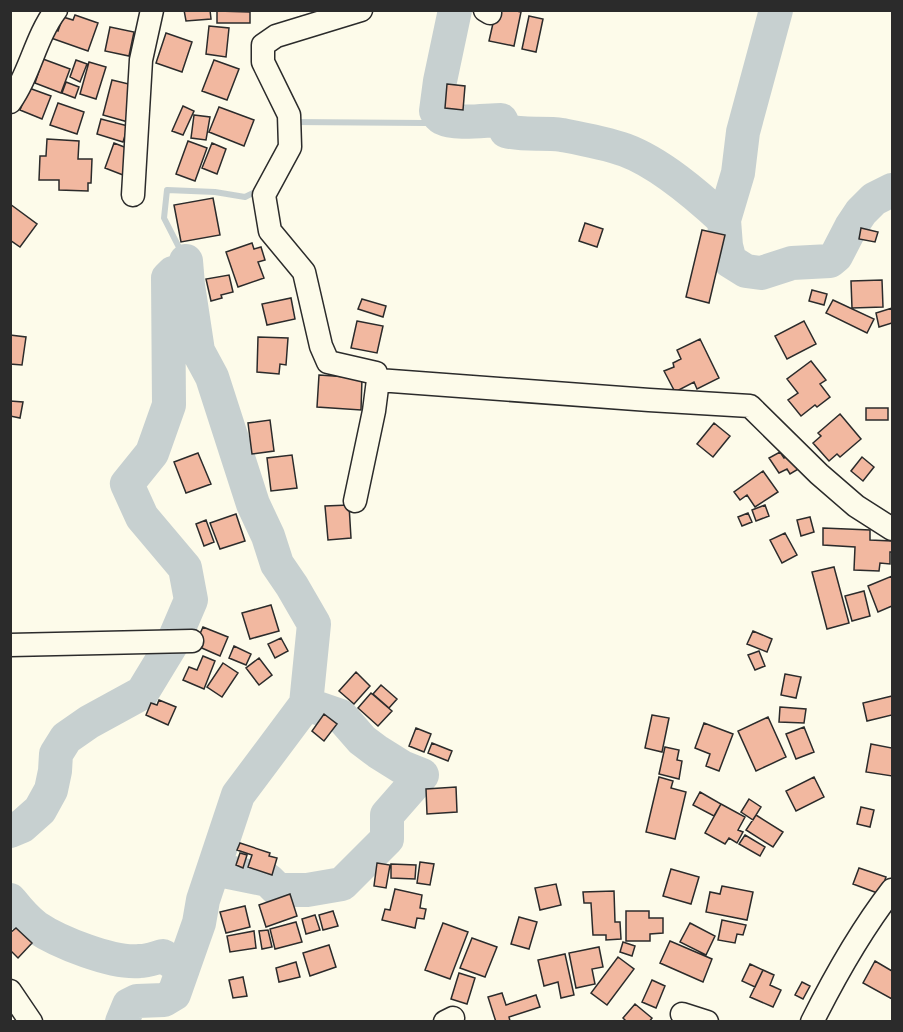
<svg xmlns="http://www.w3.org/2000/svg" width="903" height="1032" font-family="'Playfair Display',serif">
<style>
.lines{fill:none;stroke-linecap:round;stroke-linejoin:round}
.stream{stroke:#c7d0d0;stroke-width:6}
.river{stroke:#c7d0d0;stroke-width:34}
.building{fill:#f2b8a0;stroke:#2b2b2b;stroke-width:1.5}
.minor-casing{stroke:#2b2b2b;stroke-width:25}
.minor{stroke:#fdfbea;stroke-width:22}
</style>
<rect width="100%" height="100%" fill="#fdfbea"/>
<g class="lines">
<path class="stream" d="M293,122L425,123L454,120
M186,261L164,218L167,190L215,192L245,197L259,190"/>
<path class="river" d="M455,10L440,81L436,111C437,113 440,117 442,118C456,125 486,120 501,120L506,131C524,136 543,132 562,135C583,139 605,143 625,150C660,163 697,195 724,220
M776,10L743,132L738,173L724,220L726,246L730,261L746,271L761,273L792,263L830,261L836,256L851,227L861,212L874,199L892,190
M10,831L22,826L40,810L51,790L55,771L56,754L66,738L89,722L142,693L173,642L191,600L185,568L142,517L127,484L152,453L169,405L168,278L173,273
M214,869L268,880L278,890H307L342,884L387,839V815L422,775L402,767L378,752L362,740L341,716L306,704
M10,900C18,910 25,919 36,927C58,942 113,964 140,961C147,961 155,958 163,956L183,969
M122,1022L129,1005L137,1001L164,1000L174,994L199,923L203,900L238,795L306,704L314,624L292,586L277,564L268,536L253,504L212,377L198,351L188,285L186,261"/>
</g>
<path class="building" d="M184,10H210L211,19L186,21Z
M496,10H512L521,12L514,46L489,41Z
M217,11L250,12V23H217Z
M75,15L98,23L88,51L51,38L54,29L58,31L63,17L73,20Z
M529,16L543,19L536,52L522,49Z
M209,26L229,28L226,57L206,54Z
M110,27L134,32L129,56L105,51Z
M166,33L192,42L182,72L156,63Z
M43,59L70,69L61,93L35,83Z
M76,60L87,64L80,82L70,77Z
M214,60L239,69L227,100L202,91Z
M89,62L106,67L96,99L80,94Z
M112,80L137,86L128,122L103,115Z
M66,82L79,87L75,98L62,93Z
M447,84L465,86L463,110L445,108Z
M29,88L51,96L42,119L20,110Z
M58,103L84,112L77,134L50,125Z
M183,106L194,111L183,135L172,131Z
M219,107L254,120L244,146L209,132Z
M194,115L210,117L206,140L191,138Z
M101,119L128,126L123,142L97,134Z
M47,139L79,141L78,159H92L91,183H88V191L59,190V180H39L40,156H46Z
M188,141L207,148L195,181L176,174Z
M114,143L132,150L123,175L105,168Z
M212,143L226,149L217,174L202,168Z
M213,198L220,235L181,242L174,205Z
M10,204L37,224L20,247L10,240Z
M585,223L603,229L597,247L579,241Z
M861,228L878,232L875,242L859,239Z
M702,230L725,235L709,303L686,297Z
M252,243L254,249L261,247L265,260L258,262L264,278L238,287L226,252Z
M229,275L233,292L221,295L222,298L211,301L206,279Z
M882,280L883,307L852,308L851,281Z
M812,290L827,294L824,305L809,301Z
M291,298L295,319L267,325L262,304Z
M362,299L386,306L383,317L358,309Z
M833,300L874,319L867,333L826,313Z
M892,308V323L879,327L876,313Z
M357,321L383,326L377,353L351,348Z
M804,321L816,344L787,359L775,336Z
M10,335L26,337L22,365L10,364Z
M258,337L288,338L286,365L280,364L279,374L257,372Z
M700,339L719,378L697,389L694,382L675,392L664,371L674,367L673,363L681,359L677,350Z
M811,361L826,380L820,384L830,397L817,407L815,405L801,416L788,400L798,393L787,379Z
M319,375L362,378L361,410L317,407Z
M10,401L23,402L20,418L10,416Z
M866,408H888V420H866Z
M840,414L861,439L840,457L837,454L829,461L813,443L821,436L818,433Z
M270,420L274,451L252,454L248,423Z
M714,423L730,436L713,457L697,444Z
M780,452L784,458L791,454L800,468L790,474L787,469L779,473L769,458Z
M198,453L211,484L186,493L174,462Z
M292,455L297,488L271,491L267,458Z
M862,457L874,467L863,481L851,471Z
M763,471L778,492L755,507L747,495L740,500L734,492Z
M349,505L351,538L328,540L325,506Z
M765,505L769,516L756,521L752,510Z
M748,513L752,522L742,526L738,517Z
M236,514L245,541L220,549L210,523Z
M810,517L814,532L801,536L797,520Z
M206,520L214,542L204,546L196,524Z
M823,528L870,530V540L892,541V552H890V564L880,563L879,571L854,570L855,547L823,545Z
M785,533L797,555L782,563L770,540Z
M834,567L849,623L827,629L812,572Z
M892,576V606L878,612L868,586Z
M864,591L870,616L852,621L845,596Z
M271,605L279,631L250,639L242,613Z
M203,627L228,637L220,656L195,645Z
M753,631L772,639L767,652L747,644Z
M281,638L288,651L275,658L268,644Z
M234,646L251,654L246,665L229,658Z
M759,651L765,666L755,670L748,655Z
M203,656L215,661L204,689L183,680L189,667L197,670Z
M259,658L272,675L259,685L246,668Z
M223,663L238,673L222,697L207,687Z
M356,672L370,686L354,704L339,691Z
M785,674L801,677L796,698L781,695Z
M381,685L397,699L389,708L373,694Z
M371,693L392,711L378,726L358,708Z
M892,696V715L867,721L863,703Z
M159,700L176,707L168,725L146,715L151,703L157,705Z
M780,707L806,709L804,723L779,722Z
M324,714L337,724L324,741L312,731Z
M652,715L669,718L662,752L645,748Z
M768,717L786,757L756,771L738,731Z
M704,723L733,734L719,771L706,766L710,754L695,748Z
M804,727L814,752L796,759L786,734Z
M416,728L431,734L424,752L409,746Z
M432,743L452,751L448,761L428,753Z
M871,744L892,748V776L866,772Z
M665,747L679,750L677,760L682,761L679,779L659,774Z
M659,777L673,781L671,788L686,792L675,839L646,832Z
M814,777L824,797L796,811L786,791Z
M456,787L457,812L427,814L426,789Z
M700,792L721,804L714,816L693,805Z
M749,799L761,807L753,820L741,812Z
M721,804L745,817L738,830L743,832L737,843L729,838L725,844L705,833Z
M861,807L874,810L870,827L857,824Z
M756,815L783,832L773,847L746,830Z
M745,835L765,847L760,856L739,844Z
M240,843L270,853L269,856L277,858L272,875L248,867L252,855L237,850Z
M240,853L247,855L243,868L236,865Z
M420,862L434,864L430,885L417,883Z
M377,863L390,865L386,888L374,886Z
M391,864L416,865L415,879L391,878Z
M859,868L886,877L880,894L853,884Z
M671,869L699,877L691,904L663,896Z
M556,884L561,905L540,910L535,888Z
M722,886L753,892L747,920L706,912L710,892L720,894Z
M395,889L422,895L420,908L426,909L424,919L417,918L415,928L382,920L385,909L390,910Z
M614,891L615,922H620L621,939L606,940V935H593L591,903H584L583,892Z
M290,894L297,916L266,927L259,905Z
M245,906L250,927L226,933L220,912Z
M333,911L338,926L323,930L319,915Z
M626,911H649V918H663V933L650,934V941H626Z
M315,915L320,930L306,934L302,919Z
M519,917L537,922L529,949L511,944Z
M722,920L746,925L743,935L737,934L735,943L718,940Z
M296,922L302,942L275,949L270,929Z
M443,923L468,932L450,979L425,970Z
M690,923L715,936L706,955L680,942Z
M16,928L32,943L18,958L10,950V933Z
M268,930L272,947L262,949L259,931Z
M254,931L256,948L230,952L227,936Z
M472,938L497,947L485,977L460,968Z
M670,941L712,959L703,982L660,963Z
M623,942L635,946L632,956L620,952Z
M329,945L336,967L310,976L303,953Z
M599,947L603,967L592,969L595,984L576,988L569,953Z
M565,954L574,995L561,998L558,982L544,986L538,960Z
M618,957L634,969L607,1005L591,993Z
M875,961L892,971V999L863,983Z
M296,962L300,977L279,982L276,968Z
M750,964L763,970L755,987L742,981Z
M763,970L774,975L770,985L781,990L773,1007L750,997Z
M459,973L475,978L467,1004L451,999Z
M243,977L247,996L233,998L229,980Z
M652,980L665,986L656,1008L642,1002Z
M802,982L810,986L803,999L795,995Z
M502,993L506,1005L536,995L540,1007L509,1017L510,1021L496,1022L488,997Z
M635,1004L652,1018L649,1022H627L623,1018Z"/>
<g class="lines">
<g class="minor-casing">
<path id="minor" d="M361,10L276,36L263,45V62L289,115L290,147L264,195L270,231L304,272L321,346L328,362L376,373L378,380L649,400L750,406L819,474L856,506L892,529
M485,10L490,13
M10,102C30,74 35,38 56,10
M133,195L141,60L152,10
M355,501L374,411L378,380
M10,645L192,641
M10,991L31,1022
M682,1014L707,1022
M445,1022L453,1018
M812,1022C835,976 861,930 892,890"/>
</g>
<use href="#minor" class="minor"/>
</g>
<rect width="903" height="1032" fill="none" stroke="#2b2b2b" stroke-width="24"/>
</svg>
